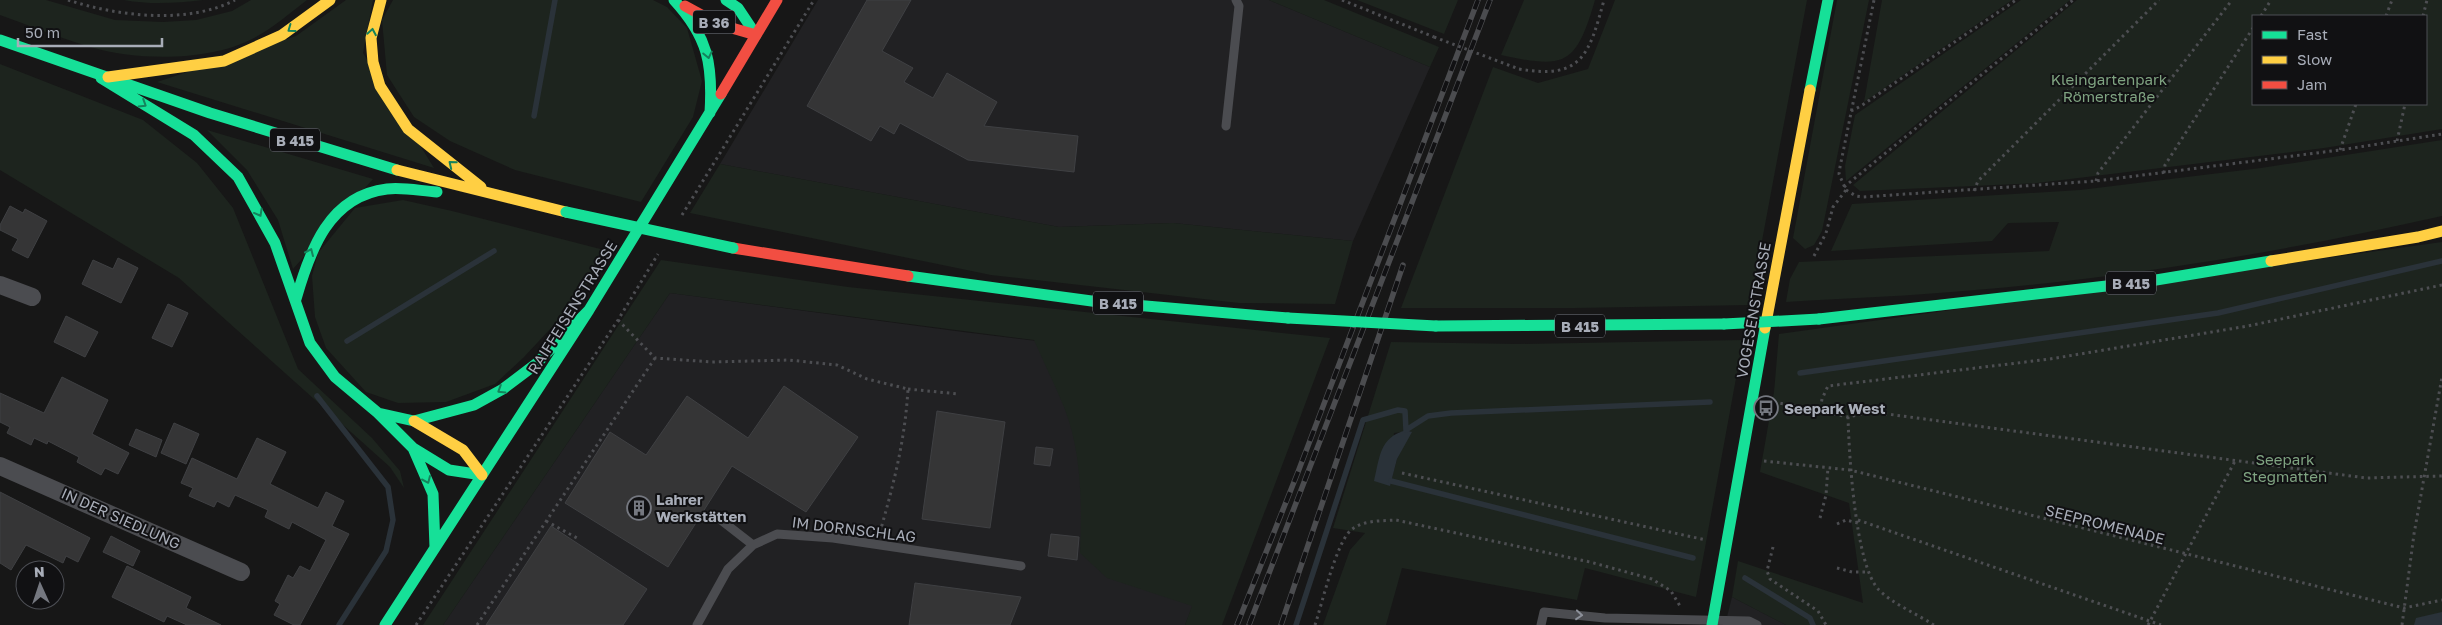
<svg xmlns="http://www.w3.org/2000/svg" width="2442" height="625" font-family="'Golos Text',sans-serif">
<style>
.built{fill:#212123}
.green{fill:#1d241e;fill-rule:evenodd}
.water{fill:#2a3239}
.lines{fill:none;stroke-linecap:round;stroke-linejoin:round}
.stream{stroke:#2a3239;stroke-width:5.5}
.building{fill:#353536;stroke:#3f4043}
.path{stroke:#4d4e52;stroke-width:3;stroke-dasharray:2.5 4;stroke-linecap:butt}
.lane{stroke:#4b4c50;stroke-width:9}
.street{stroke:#4b4c50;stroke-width:18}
.fast{stroke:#16e098;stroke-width:11}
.slow{stroke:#ffcf43;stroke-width:11}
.jam{stroke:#f24e42;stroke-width:11}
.rail-casing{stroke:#4b4c4f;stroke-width:5.5}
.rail{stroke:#111113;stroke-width:4;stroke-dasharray:11;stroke-linecap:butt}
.path-bridge{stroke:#4d4e52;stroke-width:3;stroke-dasharray:2.5 4;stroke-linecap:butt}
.fast-bridge{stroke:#16e098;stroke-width:11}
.oneway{stroke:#14835c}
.oneway2{stroke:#8c9099}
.labels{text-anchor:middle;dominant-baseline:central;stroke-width:4;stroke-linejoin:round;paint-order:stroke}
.shield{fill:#111113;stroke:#7b7e86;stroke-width:1}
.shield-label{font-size:14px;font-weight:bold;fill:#a8adb8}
.park-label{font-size:15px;fill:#7fa381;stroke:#111113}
.street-label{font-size:15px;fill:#a8adb8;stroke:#111113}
.poi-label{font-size:15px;font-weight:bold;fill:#a8adb8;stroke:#111113;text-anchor:start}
</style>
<rect width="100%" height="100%" fill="#171717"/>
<path class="built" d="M818,0H1269L1430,67L1353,241L1173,223L1059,227L720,164Z
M670,293L963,332L1286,371L1185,625H443Z
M1732,597L1786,625H1725Z"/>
<path class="green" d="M0,0H46L115,20L163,22L196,20L232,11L251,0H307C290,13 273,28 254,38C212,61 140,61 94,48C62,39 31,26 0,15Z
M124,0H203C177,3 150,5 124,0Z
M346,0H373L363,53L434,168L157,82L296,36Z
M393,0H653L667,7L687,28L702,81L693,117L641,202L515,170L450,141L414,117L387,75L382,20Z
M1269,0H1324L1439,47L1430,67Z
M1357,0H1458L1444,34Z
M1524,0H1595C1576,66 1565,69 1501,55Z
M1615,0H1807L1750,305L1575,308H1401L1493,67L1538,83L1588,69Z
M1837,0H1869L1822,231L1814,245L1805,249L1793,238Z
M1882,0H2012L1864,102Z
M2021,0H2070L1846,181L1845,166L1855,115Z
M2077,0H2442V129L2324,148L2037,183L1860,191L1853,185ZM2253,16H2426V104H2253Z
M0,64L143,120L197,163L233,208L298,369L372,438L400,471L404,488L390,467L179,278L0,170Z
M207,130L373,179L293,269L278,220L247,170Z
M2442,140V216C2288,251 2131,277 1975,290C1912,296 1849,298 1786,302L1790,279L1799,262L2049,251L2059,222L2008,223L1992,241L1831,251L1852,204L2080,190L2261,168Z
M720,164L1059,227L1173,223L1353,241L1335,304L1239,303L991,275L690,213Z
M403,200L452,211L612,252L565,313L524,357L495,384L446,402L398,403L366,392L326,348L315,317L312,276L318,253L355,208Z
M2442,242V625H1786L1732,597L1738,561L1863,603L1849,503L1760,472L1774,392L1779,334Z
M661,260L848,287L1330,338L1222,625H1185L1192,606L1107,578L1080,553C1082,505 1082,452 1064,407C1055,385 1044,363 1034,340L670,293L443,625H423Z
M1743,340L1696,597L1585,568L1577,600L1402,568L1386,625H1323L1350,550L1365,533L1333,528L1391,342L1517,344ZM1411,431L1397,459L1390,485L1394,433Z"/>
<path class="water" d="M1406,430L1412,432L1397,459L1390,486L1374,481C1380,457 1379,438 1406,430Z
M2442,612V625H2414L2416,618Z"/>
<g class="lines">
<path class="stream" d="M534,116L555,0
M347,341L494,251
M1800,373L2218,313L2442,261
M317,396L388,487L393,520L386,551L339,625
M1391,481L1693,558
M1745,578L1810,618L1813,625
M1296,625L1363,420L1398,410L1405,411L1406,430L1428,416L1451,413L1710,402"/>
</g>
<path class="building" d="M867,0H911L882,51L913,68L904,82L933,98L947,73L997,102L984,126L1078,136L1074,172L968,160L900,123L894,134L880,126L871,141L807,106Z
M10,206L23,213L25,209L47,221L28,258L12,250L18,239L0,230V225Z
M118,258L138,268L121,303L82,284L93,260L113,269Z
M168,304L188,313L172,347L152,338Z
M66,316L98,332L85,357L54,342Z
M62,377L108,400L92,434L129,453L118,474L105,468L101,475L77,462L79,457L48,441L47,444L34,438L31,445L7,433L10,427L0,422V393L44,413Z
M784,386L858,437L806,512L732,466L668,567L565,503L610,432L646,455L687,396L748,438Z
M937,411L1005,422L990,528L922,519Z
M174,423L199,434L186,464L161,453Z
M136,429L162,440L156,457L129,445Z
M257,438L286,452L270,484L318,508L326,492L344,501L332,526L349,534L300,625H294L274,615L280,604L275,601L288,575L293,578L300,566L310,571L326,540L292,522L289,529L265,517L268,510L235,495L229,507L217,501L214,507L189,496L193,488L181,483L192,458L237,479Z
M1036,447L1053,449L1050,466L1034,464Z
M0,492L90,538L78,562L66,556L63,563L26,545L11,570L0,563Z
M551,526L647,589L623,625H486Z
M1051,534L1079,537L1077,560L1048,556Z
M111,536L140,551L133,566L103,552Z
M127,566L191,597L186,608L221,625H187L167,616L164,622L112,597Z
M915,583L1021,597L1010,625H909Z"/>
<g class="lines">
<path class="path" d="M68,0C117,16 187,25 235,0
M1342,0L1434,37
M2261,16L2271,0
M2386,16L2392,0
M2423,16L2427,0
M1519,69C1582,80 1589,55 1604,0
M1851,111L1861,106L2016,0
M2397,141L2405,104
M2340,150L2356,104
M2164,173L2165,165L2253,28
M2096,181L2098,173L2232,0
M1844,187L2073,0
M1846,190L1856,196L1863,197L2096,181L2340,150L2442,134
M1974,191L1978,181L2159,0
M682,215L814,0
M1814,256L1826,233L1833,207L1846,190L1839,174L1840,167L1874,0
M2442,285L2248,326L2050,359L1828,386L1822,399L1820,411L1848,417L1872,412L2366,478L2442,476
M618,320L655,358L712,362L789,360L837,365L867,379L908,389C905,440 894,483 880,532
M908,389L959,394
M1774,402L1820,411
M1848,417C1849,453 1855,566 1879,590C1893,604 1917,614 1934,625
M1764,461L1850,470L2404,608L2442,600
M1402,473L1706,540
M1820,518L1826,495L1828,467
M1858,520L2161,625
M546,521L577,538
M1837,524L1846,520L1858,523
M1773,547L1767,571L1770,579L1818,611L1826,625
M1837,568L1852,572H1867
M416,625L618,320L658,254
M477,625L655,358
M1315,625C1322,604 1336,543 1351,530C1363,520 1381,521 1396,520L1590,562L1652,579L1671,591L1680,606
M2148,625L2235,461
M2402,625L2414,534L2442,377"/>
<path class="lane" d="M1226,126L1239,6L1236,0
M717,517L753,545
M697,625L728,569L753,545L777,534L833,538L1021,566
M1541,625L1544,612L1605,618L1749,621L1757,625"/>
<path class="street" d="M0,285L32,297
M0,466L241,572"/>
<path class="fast" d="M674,0C708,37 713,64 710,113
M726,0L738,8L756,35
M0,40L210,113L397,170
M101,78L194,135L238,177L275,243L310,343L335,377L378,413L413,448L433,494L435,547
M1810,90L1828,0
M908,276L1099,302L1288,318
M296,299C310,250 329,196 387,189C403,187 421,191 437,192
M1819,319L2150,281L2271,261
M1436,326L1724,324
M378,413L414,421L474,405L503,389L536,364L589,310
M413,448L449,470L482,475
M385,625L589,310L721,94
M1712,625L1765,328"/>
<path class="slow" d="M381,0L371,38L373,62L380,86L408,129L481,187
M108,77L224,61L282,35L330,0
M397,170L566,212
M2271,261L2418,237L2442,231
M1765,328L1810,90
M414,421L463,450L482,475"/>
<path class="jam" d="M685,6L718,24L756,35
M721,94L777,0
M733,248L908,276"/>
<g class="rail-casing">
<path id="rail" d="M1237,625L1298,472L1478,0
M1249,625L1490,0
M1281,625L1403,265"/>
</g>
<use href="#rail" class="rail"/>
<path class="path-bridge" d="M1434,37L1519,69"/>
<path class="fast-bridge" d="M566,212L733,248
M1288,318L1436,326
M1724,324L1819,319"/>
</g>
<defs><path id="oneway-chevron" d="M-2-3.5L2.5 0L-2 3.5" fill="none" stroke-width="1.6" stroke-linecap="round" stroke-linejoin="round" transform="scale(1.25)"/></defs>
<g class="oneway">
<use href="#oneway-chevron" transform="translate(291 29) rotate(144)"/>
<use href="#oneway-chevron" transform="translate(372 32) rotate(-80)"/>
<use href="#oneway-chevron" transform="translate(708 55) rotate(78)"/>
<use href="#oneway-chevron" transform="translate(143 104) rotate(32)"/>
<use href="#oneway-chevron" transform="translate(452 164) rotate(-141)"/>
<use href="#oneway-chevron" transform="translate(259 213) rotate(61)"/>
<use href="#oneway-chevron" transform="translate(310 252) rotate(-66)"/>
<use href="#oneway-chevron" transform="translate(501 390) rotate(148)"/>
<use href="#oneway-chevron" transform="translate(427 480) rotate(66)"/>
</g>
<use class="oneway2" href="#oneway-chevron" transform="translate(1579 615) rotate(5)"/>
<defs>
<g id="bus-ring" transform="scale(1.25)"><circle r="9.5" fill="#111113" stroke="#757880" stroke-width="1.5"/><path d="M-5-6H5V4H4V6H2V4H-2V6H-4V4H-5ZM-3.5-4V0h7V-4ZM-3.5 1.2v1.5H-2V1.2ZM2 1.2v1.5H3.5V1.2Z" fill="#757880"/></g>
<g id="building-ring" transform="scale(1.25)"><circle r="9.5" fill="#111113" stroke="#757880" stroke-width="1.5"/><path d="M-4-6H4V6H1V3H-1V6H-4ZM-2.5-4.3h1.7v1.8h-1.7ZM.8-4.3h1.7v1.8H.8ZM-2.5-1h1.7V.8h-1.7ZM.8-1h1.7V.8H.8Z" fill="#757880"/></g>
</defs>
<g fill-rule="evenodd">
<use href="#bus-ring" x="1766" y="408"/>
<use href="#building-ring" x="639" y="508"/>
</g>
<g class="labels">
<g class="shield">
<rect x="693" y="10.5" width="42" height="23" rx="4"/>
<rect x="270" y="128.5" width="50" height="23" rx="4"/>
<rect x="2106" y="271.5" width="50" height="23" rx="4"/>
<rect x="1093" y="291.5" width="50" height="23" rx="4"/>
<rect x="1555" y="314.5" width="50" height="23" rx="4"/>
</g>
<g class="shield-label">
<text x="714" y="22">B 36</text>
<text x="295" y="140">B 415</text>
<text x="2131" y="283">B 415</text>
<text x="1118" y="303">B 415</text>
<text x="1580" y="326">B 415</text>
</g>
<g class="park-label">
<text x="2109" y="79">Kleingartenpark<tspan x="2109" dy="17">Römerstraße</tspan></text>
<text x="2285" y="459">Seepark<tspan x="2285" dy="17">Stegmatten</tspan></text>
</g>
<g class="street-label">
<text transform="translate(572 307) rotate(-58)">RAIFFEISENSTRASSE</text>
<text transform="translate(1753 310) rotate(-80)">VOGESENSTRASSE</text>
<text transform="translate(121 518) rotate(24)">IN DER SIEDLUNG</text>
<text transform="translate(2105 524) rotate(14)">SEEPROMENADE</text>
<text transform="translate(854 529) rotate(7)">IM DORNSCHLAG</text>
</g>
<g class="poi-label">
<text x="1784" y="408">Seepark West</text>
<text x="656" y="499">Lahrer<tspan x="656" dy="17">Werkstätten</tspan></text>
</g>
</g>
<rect x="2252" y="15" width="175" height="90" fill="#111113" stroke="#4d4f55"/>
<rect x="2262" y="31" width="25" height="8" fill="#16e098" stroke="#4d4f55"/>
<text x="2297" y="40" font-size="15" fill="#a8adb8">Fast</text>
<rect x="2262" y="56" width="25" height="8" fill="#ffcf43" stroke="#4d4f55"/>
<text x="2297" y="65" font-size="15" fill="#a8adb8">Slow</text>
<rect x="2262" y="81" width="25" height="8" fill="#f24e42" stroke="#4d4f55"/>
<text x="2297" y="90" font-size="15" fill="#a8adb8">Jam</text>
<g transform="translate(40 585) rotate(357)"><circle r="24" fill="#111113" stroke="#4d4f55"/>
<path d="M0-4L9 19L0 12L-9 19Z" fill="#757880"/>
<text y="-8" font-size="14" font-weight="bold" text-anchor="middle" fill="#a8adb8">N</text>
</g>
<path d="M18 38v8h144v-8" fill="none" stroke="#a8adb8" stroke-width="2.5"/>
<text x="25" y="38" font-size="15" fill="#a8adb8" stroke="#111113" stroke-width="4" paint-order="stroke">50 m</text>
</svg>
